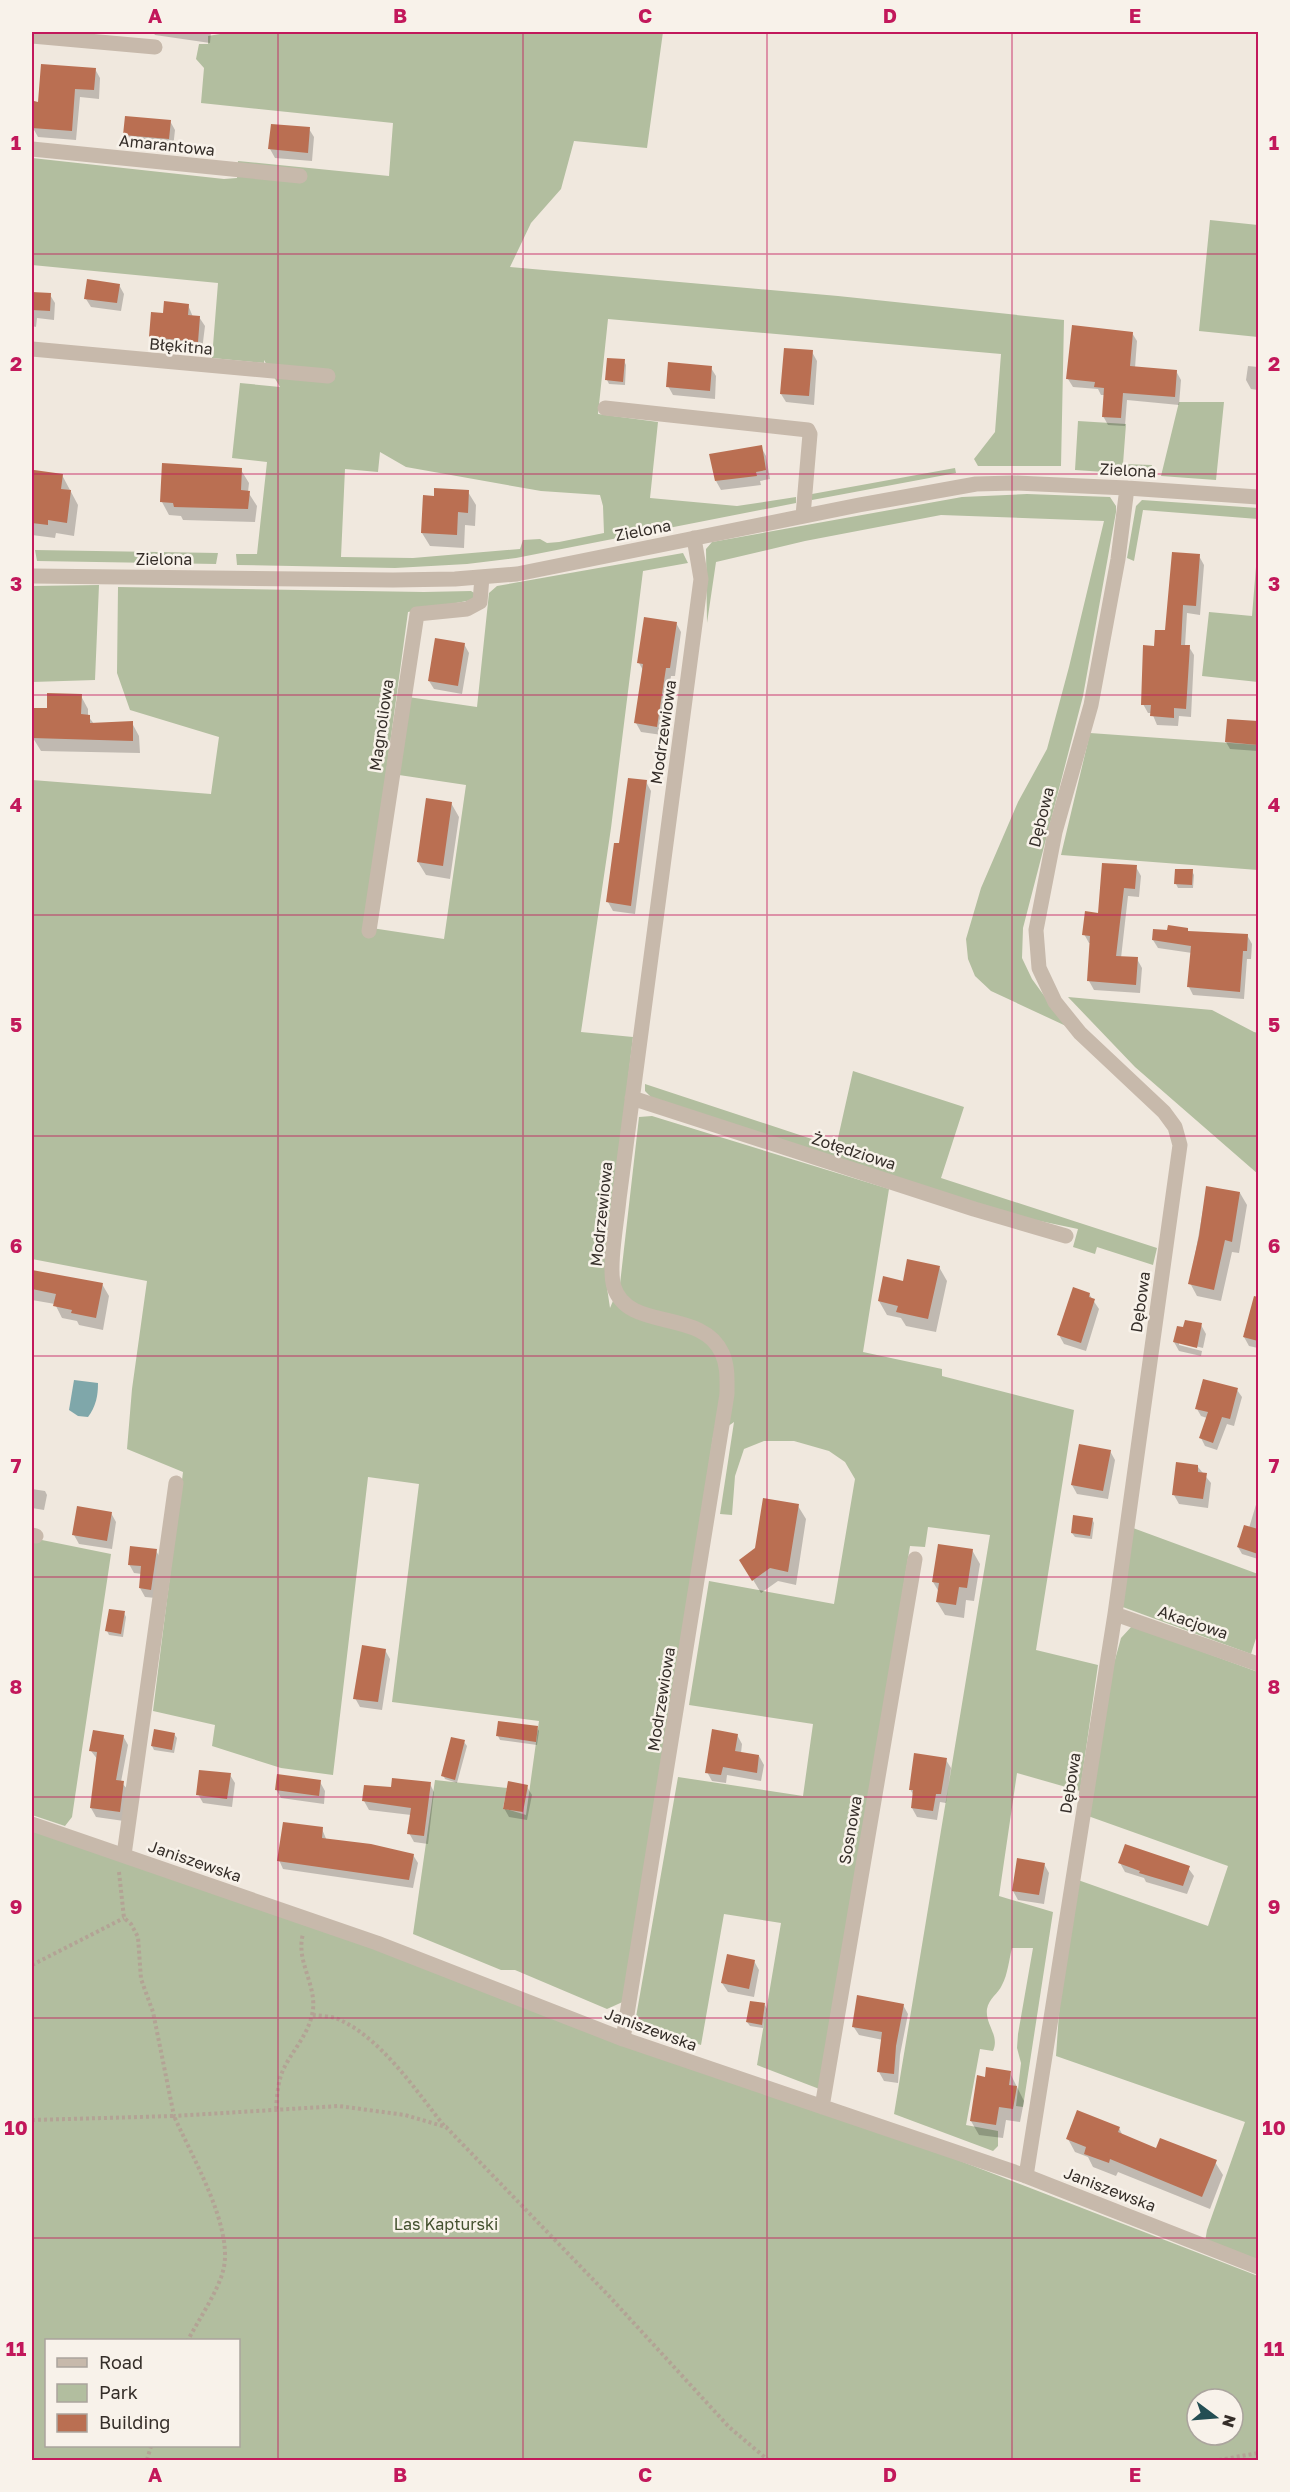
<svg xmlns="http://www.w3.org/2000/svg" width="1290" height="2492" font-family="'Golos Text',sans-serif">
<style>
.green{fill:#b2be9f;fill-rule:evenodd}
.water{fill:#7fa7aa}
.shadow{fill:#0003}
.building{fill:#ba6f52}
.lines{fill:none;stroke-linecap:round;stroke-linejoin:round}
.path{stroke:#b3a395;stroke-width:4;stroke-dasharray:3 3;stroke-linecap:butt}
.minor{stroke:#c7b9ab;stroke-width:15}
.grid{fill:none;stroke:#c2185b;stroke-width:1.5;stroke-opacity:0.55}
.labels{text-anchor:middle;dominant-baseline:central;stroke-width:5;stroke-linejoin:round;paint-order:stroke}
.street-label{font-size:16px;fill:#352e29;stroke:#f8f2ea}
.park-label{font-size:16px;fill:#44512f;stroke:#f8f2ea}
.neatline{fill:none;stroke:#c2185b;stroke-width:2}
.grid-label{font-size:20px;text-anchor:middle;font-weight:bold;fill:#c2185b}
</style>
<rect width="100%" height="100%" fill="#f0e8de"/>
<path class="green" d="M232,32H663L647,148L574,141L561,189L531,223L510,267L838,296L1064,320L1061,466H978L974,459L995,432L1001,354L608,319L598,414L658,422L650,498L737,506L796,497V503L516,558L467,564L395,568L237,565L236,554H257L267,462L232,458L240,383L280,387L264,360V363L212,358L218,283L32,265V158L224,179L237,178L238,161L389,176L393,123L201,103L204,68L196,59L199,44H208V36ZM380,452L406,467L541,491L600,495L603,506L604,533L559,542L547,543L540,539L523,540L520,549L413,558L341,557L345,469L378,472Z
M1210,220L1258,225V337L1199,331Z
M1179,402H1224L1216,480L1161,476Z
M1078,421L1126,424L1123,464L1152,465L1149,475L1075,470Z
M955,468L956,473L812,500V494Z
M1027,494L1110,497L1116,506V512L1083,696L1023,928L1022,958L1032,979L1066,1026L991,991L975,976L968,959L966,939L981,888L1018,802L1047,749L1069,667L1104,521L941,515L805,541L716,562L707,623L706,549L712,542L962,497Z
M1142,500L1258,508V519L1143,510L1134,561L1127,558L1136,506Z
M1258,542V682L1202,676L1209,612L1252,616Z
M35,550L218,553L216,564L37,561Z
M683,553L688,563L643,571L611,828L581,1032L633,1037L605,1274L610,1308L620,1284L639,1117L652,1116L889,1189L863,1352L942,1369V1376L1074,1410L1036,1650L1098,1665L1080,1791L1017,1773L999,1896L1053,1912L1023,2107L1016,2106L1021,2063L1017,2048L1018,2034L1033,1948H1012C1009,1959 1008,1974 1002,1985C998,1994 989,1998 987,2009C985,2025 1000,2035 993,2051L980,2049L966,2125L998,2131V2146L993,2151L894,2114L990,1535L928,1527L925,1547L910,1546L822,2090L757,2065L781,1923L724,1914L701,2045L656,2030L636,2017L678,1777L803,1796L813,1724L689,1705L709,1581L834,1604L855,1479L845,1462L829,1451L794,1441H764L744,1449L735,1476L732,1515L720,1514L734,1422L713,1437L627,2000L607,2009L515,1970H501L413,1934L435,1780L507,1788L503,1808L526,1815L539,1721L392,1702L419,1484L368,1477L333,1775L281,1768L212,1746L215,1725L153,1711L183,1472L127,1449L132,1389L147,1281L32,1259V780L211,794L219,737L130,710L117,673L118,587L424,592L471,591L476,594L472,600L408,612L365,927L444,939L466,785L399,775L408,697L477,707L489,593L497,586Z
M99,585L95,680L32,682V586Z
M1090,733L1258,745V870L1061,855Z
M1068,997L1212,1010L1254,1032L1258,1033V1174L1135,1067Z
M853,1071L964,1107L941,1178L1157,1248L1153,1265L1097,1247L1095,1254L1073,1247L1078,1229L1011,1215L652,1098L645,1091V1084L836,1147Z
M1133,1528L1258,1574V1632L1251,1654L1120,1606Z
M32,1538L111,1554L72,1817L65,1826L32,1815Z
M1132,1626L1258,1672V2261L1205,2242L1207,2230L1245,2122L1056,2056L1060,1999L1078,1880L1208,1926L1228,1866L1088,1816L1105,1696L1121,1638Z
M32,1830L735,2074L1258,2276V2460H32ZM46,2340H238V2446H46ZM1197,2399H1233V2435H1197Z"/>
<path class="water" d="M74,1380L98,1383C98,1396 96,1406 88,1417L78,1416L69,1410Z"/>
<path class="shadow" d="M67,32H92V34Z
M153,32H211L210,43L155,35Z
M95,69L100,78L99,99L80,97L76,140L38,137L33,128L39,103Z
M170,121L175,130L173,148L130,144L125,135Z
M309,129L314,137L312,161L275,158L270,149Z
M119,285L124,294L121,311L91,307L86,299Z
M32,293L50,295L55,303L54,320L37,318L36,327L32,326Z
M188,305L193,317H199L205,326L202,350L155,346L150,337L164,314Z
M1132,333L1137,341L1135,368L1176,371L1181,380L1179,405L1127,400L1125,426L1108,425L1103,416L1105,395H1101L1098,389L1073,387L1068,379Z
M812,352L817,361L814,405L786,402L781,394Z
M624,361L626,365L625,385L609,384L607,380Z
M1248,366L1258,367V390L1251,389L1246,380Z
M711,368L716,376L715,399L673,395L668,386Z
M761,447L766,456L770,479L760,481L761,485L721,490L716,481Z
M241,470L249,483L248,492L257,506L255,522L183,520L181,516L169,515L162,502Z
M35,472L62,475L78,505L74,536L56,533L55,538L32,535V491Z
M468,492L476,505L475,526L465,525L464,548L430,546L422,533L435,497Z
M1199,556L1204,565L1200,615L1187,613L1185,646L1189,647L1194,655L1191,717L1179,716L1178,726L1157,725L1152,713H1148L1143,704L1155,648L1166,632Z
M676,623L681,632L675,676H671L662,735L641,732L636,723L644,672L639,663Z
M464,644L469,653L462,694L434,689L429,681Z
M81,696L88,709V716L94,724L132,723L139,736L140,753L41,751L33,738L34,710H48Z
M1228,721L1258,723V751L1230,749L1226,742Z
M646,782L651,791L635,914L613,911L608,902L620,845Z
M451,803L459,817L450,879L426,875L418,862Z
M1136,867L1141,876L1139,897L1128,896L1121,958L1137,959L1142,968L1140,993L1094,990L1089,981L1091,943H1089L1084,934Z
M1192,871L1194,875L1193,888H1178L1176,884Z
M1187,929L1189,933L1247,935L1252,944L1251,959H1247L1244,999L1193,995L1189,987L1192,953L1158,948L1153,940Z
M1207,1188L1240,1193L1247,1205L1239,1253L1232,1252L1221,1301L1197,1296L1190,1283Z
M939,1267L947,1281L936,1332L906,1326L901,1318L887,1315L879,1301L904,1282Z
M32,1272L102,1284L109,1296L103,1330L79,1325L77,1321L62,1318L55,1304L32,1300Z
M1089,1294L1099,1309L1086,1351L1064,1344L1059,1335Z
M1254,1301L1258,1302V1348L1249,1346L1244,1337Z
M1201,1325L1206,1334L1203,1348L1179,1342V1345L1202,1351L1201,1356L1179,1351L1174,1342L1184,1329Z
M1237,1390L1242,1397L1234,1426L1227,1424L1217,1450L1205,1446L1201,1438L1207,1418L1201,1416L1197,1409Z
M1110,1451L1115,1460L1108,1499L1077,1494L1072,1485Z
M1198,1467L1211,1483L1208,1508L1179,1504L1174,1495Z
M32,1489L45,1491L47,1495L44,1510L32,1508Z
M1258,1498V1559L1242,1554L1238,1547L1249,1528Z
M798,1506L806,1519L796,1585L778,1581L761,1593L749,1573L756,1549Z
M111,1513L116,1522L112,1549L79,1544L74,1535Z
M1092,1519L1094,1523L1092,1539L1075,1537L1072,1533Z
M972,1550L980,1564L974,1601L966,1600L964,1618L945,1615L937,1602L939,1592L933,1582Z
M156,1551L161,1559L156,1598L145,1597L140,1588L142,1574L134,1573L129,1564Z
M124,1613L126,1617L123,1637L109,1635L107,1631Z
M385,1650L390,1659L382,1710L360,1707L355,1698Z
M537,1728L539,1731L537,1745L500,1740L498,1736Z
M174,1734L177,1738L174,1753L154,1750L152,1746Z
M737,1735L742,1744L741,1753L759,1756L764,1765L761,1781L727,1775L726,1783L712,1781L707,1772Z
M123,1736L128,1745L121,1782L129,1791L124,1821L96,1817L91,1808L98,1760L91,1751Z
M464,1742L467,1746L457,1783L445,1779L443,1775Z
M946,1760L951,1768L946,1803L940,1802L937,1820L917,1817L912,1808L914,1796L910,1789Z
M230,1775L235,1783L232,1807L203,1803L198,1794Z
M320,1782L325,1791L324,1804L281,1798L276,1789Z
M430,1784L434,1792L428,1844L414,1842L409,1833L411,1815L369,1810L364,1801L392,1789Z
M527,1787L532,1795L527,1820L509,1817L504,1808Z
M322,1829L327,1841L413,1855L418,1863L413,1888L283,1869L279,1860Z
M1120,1863L1188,1868L1194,1876L1187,1894L1146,1882L1144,1878L1125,1872Z
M1044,1864L1049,1873L1044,1904L1018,1900L1013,1891Z
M754,1961L759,1970L754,1997L728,1992L722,1983Z
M765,2005L767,2009L763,2028L750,2026L747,2022Z
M903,2005L908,2014L900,2055L898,2083L884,2081L879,2072L883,2040L859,2035L853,2026Z
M1010,2073L1024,2101L1020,2122L1006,2120L1003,2138L979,2135L971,2121L986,2078Z
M1119,2128L1123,2136L1157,2150L1215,2162L1223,2175L1210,2209L1118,2172L1116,2176L1093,2167L1088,2157L1075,2152L1068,2139Z"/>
<path class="building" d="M41,64L96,68L94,90L75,89L72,131L32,128L34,101L38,102Z
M125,116L171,120L169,139L123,135Z
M271,124L310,127L308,153L268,149Z
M87,279L120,284L117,303L84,299Z
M32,292L51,293L50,311L32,310Z
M164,301L189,304L188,315L200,316L198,342L149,337L151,312L163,313Z
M1072,325L1133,332L1130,366L1177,370L1175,397L1123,393L1121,418L1102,417L1104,388L1094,387L1095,382L1066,379Z
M784,348L813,350L809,396L780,394Z
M607,358L625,359L623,382L605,380Z
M668,362L712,366L710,391L666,387Z
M762,445L766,470L756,472L757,476L715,481L709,454Z
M162,463L242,468L241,490L250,491L248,509L174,507L173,503L160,502Z
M34,470L63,474L61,489L71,490L67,523L48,520V525L32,523Z
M434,488L469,490L468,513L458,512L457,535L421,533L423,495L434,496Z
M1172,552L1200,554L1196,606L1183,605L1181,645H1190L1186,709L1174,708V718L1150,716L1151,705H1141L1143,645L1154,646L1155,630H1165Z
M644,617L677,622L670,668H666L657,727L634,723L643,664L637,663Z
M435,638L465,643L458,686L428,681Z
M47,693L82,694L81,714L90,715V723L133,721V741L32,738L33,708H47Z
M1227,719L1258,721V745L1225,742Z
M628,778L647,780L631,906L606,902L614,843H619Z
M426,798L452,802L443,866L417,862Z
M1102,863L1137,865L1135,889L1124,888L1116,956L1138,957L1136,985L1087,981L1090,936L1082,935L1085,911L1098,913Z
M1175,869H1193L1192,885L1174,884Z
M1168,925L1188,928V931L1248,934L1247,951H1243L1240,992L1187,987L1191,946L1152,940L1153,929L1167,930Z
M1206,1186L1240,1192L1232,1242L1225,1240L1214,1290L1188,1284L1199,1236Z
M907,1259L940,1266L928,1319L896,1312L898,1306L878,1301L883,1276L903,1281Z
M32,1270L103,1283L96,1318L71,1313L72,1310L53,1306L56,1294L32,1289Z
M1073,1287L1090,1293L1089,1297L1095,1299L1081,1343L1057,1335Z
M1254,1296L1258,1297V1341L1243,1337Z
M1185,1320L1202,1323L1197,1348L1173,1342L1177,1326L1183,1327Z
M1203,1379L1238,1388L1230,1419L1222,1417L1213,1443L1199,1438L1208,1412L1195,1409Z
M1079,1444L1111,1450L1103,1491L1071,1485Z
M1176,1462L1198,1465V1472L1207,1473L1203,1499L1172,1495Z
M763,1498L799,1504L788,1572L770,1568L752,1581L739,1560L755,1548Z
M77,1506L112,1512L107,1541L72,1535Z
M1073,1515L1093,1518L1090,1536L1071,1533Z
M1244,1525L1258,1529V1554L1237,1547Z
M938,1544L973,1549L967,1588L959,1587L956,1605L936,1602L939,1583L932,1582Z
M130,1546L157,1549L151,1590L139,1588L141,1566L128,1565Z
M109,1609L125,1611L121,1634L105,1631Z
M362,1645L386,1649L378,1702L353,1699Z
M498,1721L538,1726L536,1742L496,1736Z
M154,1729L175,1733L172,1750L151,1746Z
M712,1729L738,1734L735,1751L759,1755L757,1773L723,1767L721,1775L705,1773Z
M93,1730L124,1735L116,1780L124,1781L120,1812L90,1808L97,1752L89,1751Z
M451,1737L465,1740L455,1780L441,1776Z
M914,1753L947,1758L941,1794H936L933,1811L911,1808L913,1790H909Z
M199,1770L231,1773L227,1799L196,1795Z
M277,1774L321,1780L319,1796L275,1790Z
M392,1778L431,1782L424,1836L407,1834L411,1808L362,1801L364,1785L391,1787Z
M508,1781L528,1785L523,1812L503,1809Z
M283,1822L323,1827L322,1838L371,1844L414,1854L409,1880L277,1861Z
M1125,1844L1190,1866L1183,1886L1149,1876L1139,1873L1140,1871L1118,1863Z
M1017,1858L1045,1863L1039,1895L1012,1891Z
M727,1954L755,1960L749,1989L721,1983Z
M857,1995L904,2004L896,2046L894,2074L877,2072L882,2032L852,2027Z
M750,2001L765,2003L762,2025L746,2022Z
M986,2067L1011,2071L1009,2085L1017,2086L1013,2109L999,2107L996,2125L970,2121L977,2075L985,2077Z
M1077,2110L1120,2127L1118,2132L1156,2148L1160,2138L1217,2160L1202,2197L1110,2159L1109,2163L1084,2154L1086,2147L1066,2139Z"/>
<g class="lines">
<path class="path" d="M119,1872L124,1918L131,1924L138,1937L141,1979L153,2012L174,2116L339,2106L405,2115L446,2127L609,2296L729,2427L768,2460
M32,1965L124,1918
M313,2015C321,2016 332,2016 340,2020C382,2039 417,2092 445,2127
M276,2109C277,2095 278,2080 284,2068C293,2050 307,2036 312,2015C319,1987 295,1962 303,1934
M32,2120L174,2116C191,2155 235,2229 223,2271C218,2291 198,2321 188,2340
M147,2460L151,2446
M1219,2460L1258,2453"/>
<path class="minor" d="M32,36L155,47
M32,149L300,176
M32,349L328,376
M605,408L808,430L810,434L803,516
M32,576L393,580L455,579L517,574L859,505L976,484L1014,483L1127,488L1258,497
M369,931L417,614L467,609L480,602L482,577
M632,1098L974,1209L1066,1236
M32,1535L36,1536
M1115,1614L1258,1664
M32,1824L377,1943L623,2039L1026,2176L1258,2267
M124,1855L176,1483
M623,2039L727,1394C727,1380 728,1366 722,1353C702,1308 628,1332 614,1287C608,1268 617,1221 619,1199L701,579L694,538
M822,2107L915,1559
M1026,2176L1115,1614L1180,1145L1175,1127L1164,1112L1080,1033L1055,1002L1039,968L1036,930L1055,832L1091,705L1118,559L1127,488"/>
</g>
<path class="grid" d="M278,32V2460M523,32V2460M767,32V2460M1012,32V2460M32,254H1258M32,474H1258M32,695H1258M32,915H1258M32,1136H1258M32,1356H1258M32,1577H1258M32,1797H1258M32,2018H1258M32,2238H1258"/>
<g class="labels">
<g class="street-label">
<text transform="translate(167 145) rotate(6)">Amarantowa</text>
<text transform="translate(181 346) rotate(5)">Błękitna</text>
<text transform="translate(1128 470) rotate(3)">Zielona</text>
<text transform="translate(643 530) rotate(-11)">Zielona</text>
<text x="164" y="559">Zielona</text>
<text transform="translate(381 725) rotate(-82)">Magnoliowa</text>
<text transform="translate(663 732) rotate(-82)">Modrzewiowa</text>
<text transform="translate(1041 817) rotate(-76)">Dębowa</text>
<text transform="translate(854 1151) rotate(18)">Żołędziowa</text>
<text transform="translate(601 1214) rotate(-84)">Modrzewiowa</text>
<text transform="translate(1140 1302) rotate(-82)">Dębowa</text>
<text transform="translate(1193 1622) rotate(19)">Akacjowa</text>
<text transform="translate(661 1699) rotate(-81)">Modrzewiowa</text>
<text transform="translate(1070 1783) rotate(-81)">Dębowa</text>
<text transform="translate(850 1830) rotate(-80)">Sosnowa</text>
<text transform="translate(195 1861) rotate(19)">Janiszewska</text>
<text transform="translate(651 2029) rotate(20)">Janiszewska</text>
<text transform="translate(1110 2189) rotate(21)">Janiszewska</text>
</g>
<g class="park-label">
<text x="446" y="2224">Las Kapturski</text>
</g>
</g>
<rect width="1290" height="2492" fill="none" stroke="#f8f2ea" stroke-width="66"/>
<rect x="45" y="2339" width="195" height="108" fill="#f8f2ea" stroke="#aaa49d" stroke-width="1.5"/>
<rect x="57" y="2358" width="30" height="9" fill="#c7b9ab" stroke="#aaa49d" stroke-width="1.5"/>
<text x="99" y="2369" font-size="18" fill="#352e29">Road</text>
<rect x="57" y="2384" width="30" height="18" fill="#b2be9f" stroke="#aaa49d" stroke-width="1.5"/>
<text x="99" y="2399" font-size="18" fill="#352e29">Park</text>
<rect x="57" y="2414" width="30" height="18" fill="#ba6f52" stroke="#aaa49d" stroke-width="1.5"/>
<text x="99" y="2429" font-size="18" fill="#352e29">Building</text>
<g transform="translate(1215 2417) rotate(106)"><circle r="28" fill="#f8f2ea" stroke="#aaa49d" stroke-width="1.5"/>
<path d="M0-4.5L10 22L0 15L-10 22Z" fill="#234e53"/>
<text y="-9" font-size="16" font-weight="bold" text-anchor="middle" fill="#352e29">N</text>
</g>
<rect x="33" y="33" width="1224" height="2426" class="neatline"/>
<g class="grid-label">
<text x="155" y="23">A</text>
<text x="400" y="23">B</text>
<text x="645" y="23">C</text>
<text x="890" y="23">D</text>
<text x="1135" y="23">E</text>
<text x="16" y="150">1</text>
<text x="1274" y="150">1</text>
<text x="16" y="371">2</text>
<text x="1274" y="371">2</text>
<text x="16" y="591">3</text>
<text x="1274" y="591">3</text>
<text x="16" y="812">4</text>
<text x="1274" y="812">4</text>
<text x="16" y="1032">5</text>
<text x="1274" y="1032">5</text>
<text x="16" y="1253">6</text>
<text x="1274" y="1253">6</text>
<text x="16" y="1473">7</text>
<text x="1274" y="1473">7</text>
<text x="16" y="1694">8</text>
<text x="1274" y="1694">8</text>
<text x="16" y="1914">9</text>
<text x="1274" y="1914">9</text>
<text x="16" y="2135">10</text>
<text x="1274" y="2135">10</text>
<text x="16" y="2356">11</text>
<text x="1274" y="2356">11</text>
<text x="155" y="2482">A</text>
<text x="400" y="2482">B</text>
<text x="645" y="2482">C</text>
<text x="890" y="2482">D</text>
<text x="1135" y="2482">E</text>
</g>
</svg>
